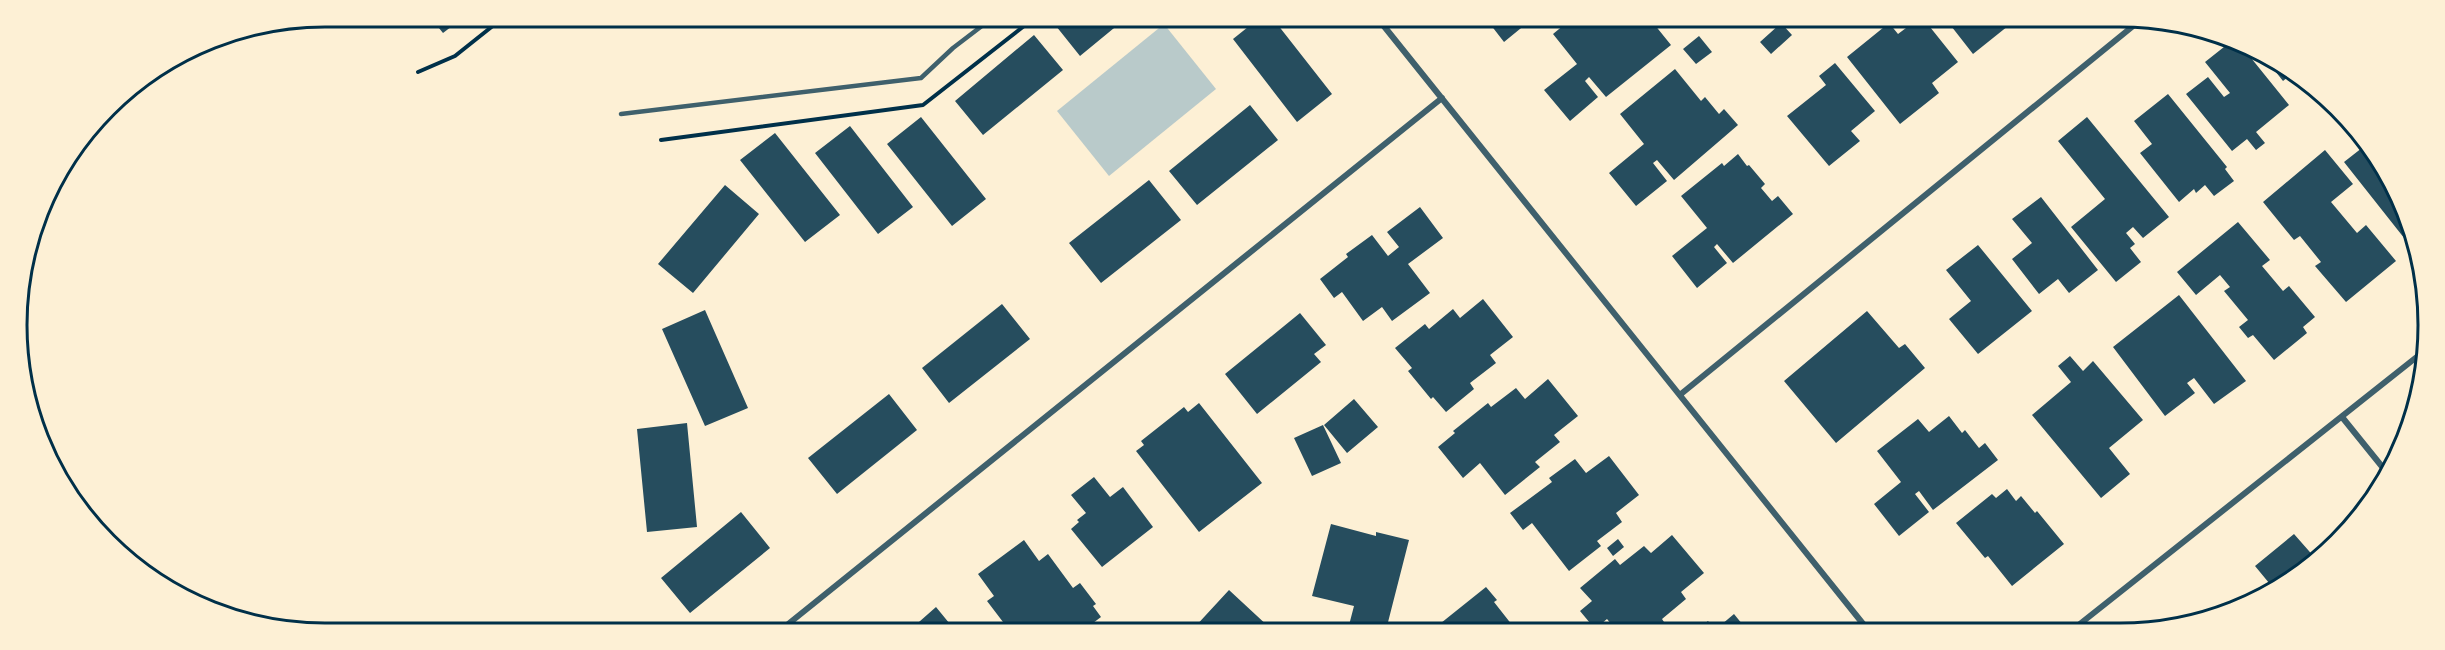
<svg xmlns="http://www.w3.org/2000/svg" width="2445" height="650" font-family="Literata,serif">
<style>
.green{fill:#b9caca}
.building{fill:#264d5e}
.lines{fill:none;stroke-linecap:round;stroke-linejoin:round}
.path{stroke:#003049;stroke-width:4}
.service{stroke:#3f606c;stroke-width:4.5}
.minor{stroke:#3f606c;stroke-width:6}
.rim{fill:none;stroke:#003049;stroke-width:3}
</style>
<rect width="100%" height="100%" fill="#fdf0d5"/>
<path class="green" d="M1164,24L1216,89L1109,176L1057,111Z"/>
<path class="building" d="M430,17H464L443,33Z
M1054,19H1125L1080,56L1052,21Z
M1258,19L1274,20L1332,94L1297,122L1233,39Z
M1487,20H1531L1504,42Z
M1570,20L1643,21L1649,28L1654,24L1671,45L1606,97L1589,77L1585,81L1598,97L1570,121L1544,90L1577,64L1553,34Z
M1914,22H1926L1958,62L1932,83L1939,93L1900,124L1847,57L1889,23L1898,34Z
M1948,22H2013L1973,54Z
M1781,23L1792,35L1771,54L1760,42Z
M1034,35L1063,70L983,135L955,101Z
M1699,36L1712,52L1696,64L1683,49Z
M2229,43L2243,48L2289,105L2256,132L2265,143L2256,150L2247,139L2232,151L2186,94L2208,77L2224,97L2230,93L2205,62Z
M2264,57L2291,68L2294,72L2283,81Z
M1835,63L1875,111L1851,131L1860,141L1829,166L1787,116L1826,85L1819,76Z
M1675,69L1701,101L1705,97L1719,114L1724,109L1738,125L1674,180L1657,160L1653,163L1667,181L1636,206L1609,173L1644,144L1620,114Z
M2168,94L2227,167L2225,169L2234,181L2214,196L2205,185L2196,193L2194,189L2179,202L2140,153L2152,144L2134,121Z
M1250,105L1278,140L1197,205L1169,171Z
M921,117L986,199L952,226L887,144Z
M2087,117L2169,217L2143,238L2133,227L2126,233L2135,244L2130,248L2141,262L2116,282L2071,227L2105,199L2058,141Z
M850,126L913,207L878,234L815,153Z
M775,133L840,215L805,242L740,160Z
M2367,144L2376,153L2415,245L2412,248L2344,162Z
M2325,150L2353,184L2331,202L2357,233L2366,225L2396,261L2346,302L2315,266L2321,262L2300,236L2294,240L2263,202Z
M1738,154L1747,166L1749,165L1765,184L1761,188L1772,201L1778,196L1793,214L1733,263L1717,244L1714,247L1727,263L1697,288L1672,256L1707,228L1681,196L1722,163L1724,166Z
M1149,180L1181,220L1101,283L1069,243Z
M725,185L759,214L693,293L658,264Z
M2041,197L2098,270L2069,293L2058,279L2039,294L2012,259L2032,243L2012,219Z
M1420,207L1443,238L1408,264L1430,293L1392,321L1382,307L1363,321L1342,292L1334,298L1320,279L1348,257L1346,254L1372,235L1388,256L1399,247L1387,232Z
M2238,222L2270,260L2262,266L2283,291L2289,286L2315,317L2303,327L2307,333L2274,360L2253,335L2248,338L2239,327L2248,320L2224,291L2230,287L2220,275L2196,295L2177,272Z
M1978,245L2032,311L1978,354L1949,319L1971,301L1946,270Z
M2179,295L2246,381L2214,404L2194,378L2187,383L2195,393L2165,416L2113,347Z
M1483,299L1513,337L1490,355L1496,363L1470,383L1474,389L1446,412L1433,397L1431,399L1408,371L1412,368L1395,348L1425,324L1429,329L1453,309L1460,318Z
M1002,304L1030,339L949,403L922,368Z
M705,310L748,408L705,426L662,329Z
M1867,311L1899,348L1905,344L1925,368L1836,443L1784,381Z
M1300,313L1326,345L1314,354L1321,362L1257,414L1225,374Z
M2070,356L2083,371L2093,361L2143,420L2109,448L2130,474L2101,498L2032,415L2071,382L2058,366Z
M1548,379L1578,416L1554,435L1560,442L1535,462L1540,467L1505,495L1480,463L1463,478L1438,447L1455,433L1453,431L1488,403L1491,407L1516,388L1525,399Z
M889,394L917,430L837,494L808,458Z
M1354,399L1378,427L1347,453L1324,425Z
M1199,403L1262,483L1199,532L1136,451L1144,445L1141,441L1184,407L1188,412Z
M1949,416L1962,433L1965,430L1979,448L1985,443L1998,460L1933,510L1919,491L1915,494L1929,512L1899,536L1874,504L1901,482L1877,451L1918,419L1929,432Z
M687,423L697,527L647,532L637,429Z
M1323,425L1341,463L1312,476L1294,438Z
M1609,456L1639,495L1616,513L1622,522L1597,541L1601,546L1569,571L1532,523L1523,530L1510,513L1552,482L1549,478L1575,459L1586,473Z
M1094,477L1110,497L1123,487L1153,527L1102,567L1071,529L1079,522L1077,520L1086,513L1071,495Z
M2007,489L2016,501L2021,496L2035,513L2037,511L2064,544L2012,586L1988,556L1985,558L1956,523L1992,494L1996,498Z
M741,512L770,548L690,613L661,578Z
M1331,524L1376,536V532L1409,540L1386,630L1348,629L1354,606L1312,596Z
M2294,534L2316,559L2274,589L2255,566Z
M1672,535L1704,573L1681,592L1686,599L1662,619L1666,625L1659,630H1616L1607,619L1595,629L1580,611L1592,601L1580,588L1615,559L1620,565L1644,546L1651,553Z
M1618,539L1624,547L1613,556L1607,548Z
M1024,540L1039,561L1048,554L1073,588L1080,583L1096,604L1093,606L1101,617L1085,629H1000L998,627L1003,622L987,601L994,596L978,574Z
M1486,587L1497,600L1494,602L1516,630H1438L1436,627Z
M1229,590L1270,628L1269,629H1193Z
M936,607L954,629H911Z
M1734,614L1747,630H1696L1708,621L1715,630Z"/>
<g class="lines">
<path class="path" d="M885,18L887,21
M912,18V19
M418,72L455,56L504,17
M661,140L923,105L1033,19"/>
<path class="service" d="M621,114L921,78L953,48L991,19"/>
<path class="minor" d="M1379,20L1868,630
M1681,394L2138,22
M2342,417L2388,474
M782,629L1442,98
M2071,631L2423,352"/>
</g>
<path d="M0 0H2445V650H0ZM325 27H2120A298 298 0 0 1 2418 325V325A298 298 0 0 1 2120 623H325A298 298 0 0 1 27 325V325A298 298 0 0 1 325 27Z" fill="#fdf0d5" fill-rule="evenodd"/>
<path class="rim" d="M325 27H2120A298 298 0 0 1 2418 325V325A298 298 0 0 1 2120 623H325A298 298 0 0 1 27 325V325A298 298 0 0 1 325 27Z"/>
</svg>
